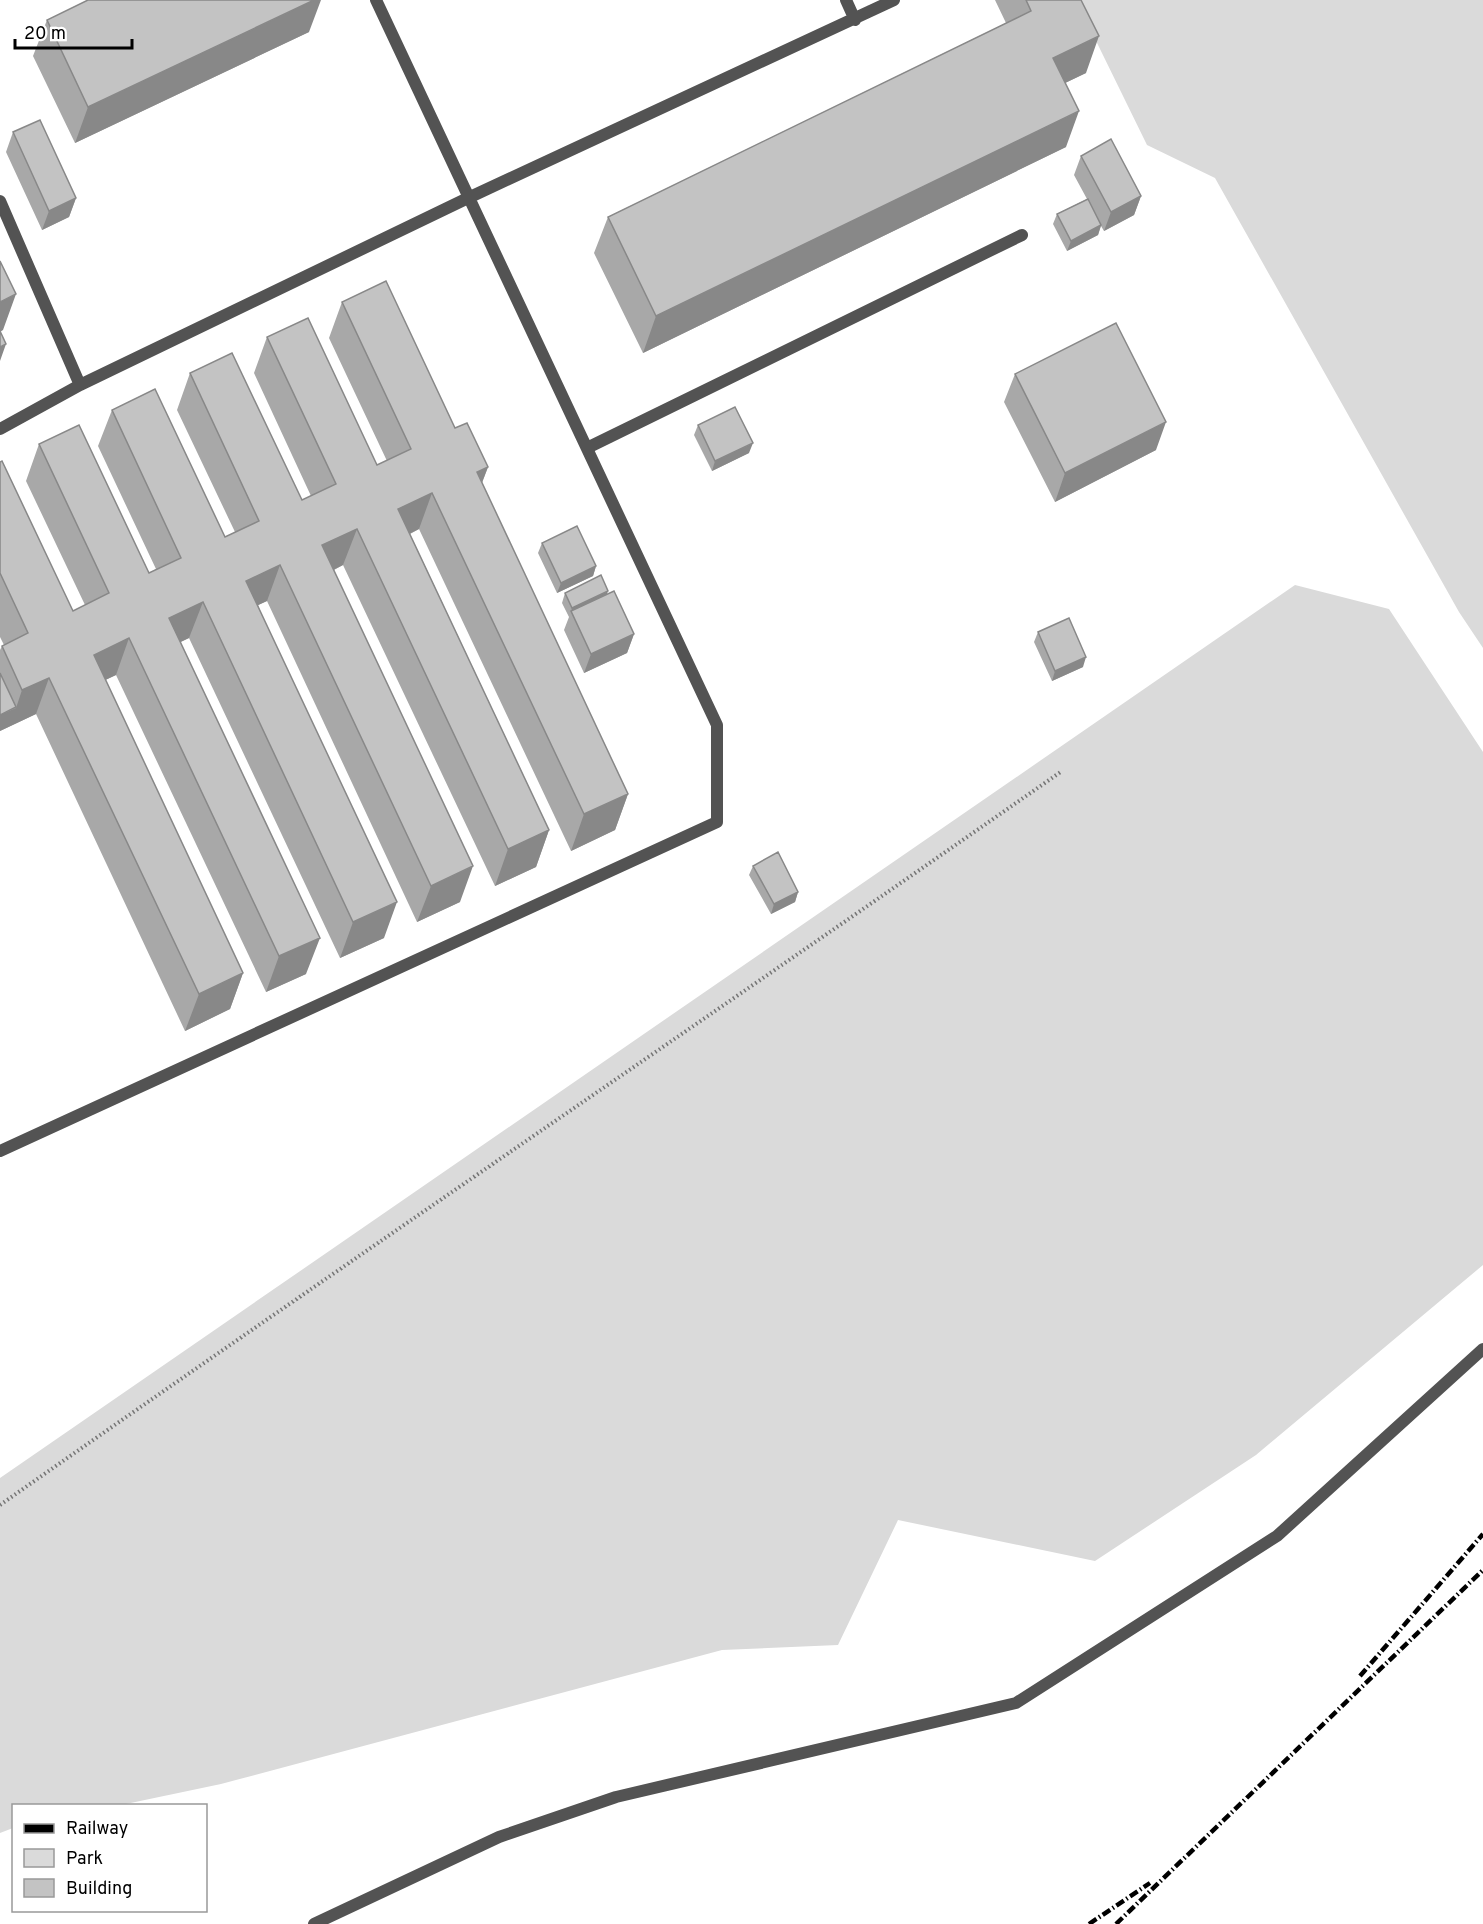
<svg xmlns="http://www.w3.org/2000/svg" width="1483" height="1924" font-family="Overpass,sans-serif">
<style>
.green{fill:#dadada}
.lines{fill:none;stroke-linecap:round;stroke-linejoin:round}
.path{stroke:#757575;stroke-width:4;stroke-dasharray:1.5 3;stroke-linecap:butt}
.lane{stroke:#535353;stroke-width:12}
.rail{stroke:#000;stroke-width:4.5;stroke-dasharray:9 3 1.5 3;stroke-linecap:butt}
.wall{fill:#a8a8a8}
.shaded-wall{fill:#888}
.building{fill:#c3c3c3;stroke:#888;stroke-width:1.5}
</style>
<rect width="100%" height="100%" fill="#fff"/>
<path class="green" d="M1076,0H1483V648L1459,612L1215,178L1147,145Z
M1295,585L1389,609L1483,752V1265L1256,1455L1095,1561L898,1520L838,1645L722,1650L221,1784L121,1805L14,1806L13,1828L0,1833V1478Z"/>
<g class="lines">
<path class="path" d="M0,1505C353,1258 709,1017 1062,771"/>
<path class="lane" d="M846,0L855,20
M0,201L80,385
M0,429L80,385L468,198L894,0
M587,448L1022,235
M0,1151L717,822V725L376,0
M314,1924L499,1837L616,1797L1016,1703L1277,1536L1483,1349"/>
<path class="rail" d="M1360,1676L1483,1534
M1089,1924L1150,1883
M1116,1924L1483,1570"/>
</g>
<path class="wall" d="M995,0H1081L1086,73L1065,83L1066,147L643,353L594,253L608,217L1006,23Z
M47,20L309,32L75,143L33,56Z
M13,132L76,198L69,217L42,230L6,152Z
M1081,156L1141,196L1134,215L1104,231L1101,226L1098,235L1067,251L1053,224L1057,214L1087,199L1074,175Z
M342,302L455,428L488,467L482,483L628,794L615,830L571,851L419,529L410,534L549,830L536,867L495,886L343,565L334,570L460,902L417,922L267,601L258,605L384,938L340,958L189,638L180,642L306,974L266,992L116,675L105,680L243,973L230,1009L185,1031L36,714L0,731V650L2,646L4,645L0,637V462L73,611L85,605L26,481L39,444L149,573L156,569L98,446L112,410L225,537L235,532L177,410L190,373L302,500L311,496L254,373L267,337L377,465L387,461L329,338Z
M1015,374L1156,450L1055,502L1004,402Z
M698,425L749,453L712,471L694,435Z
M542,543L596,566L593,576L557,593L538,553Z
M565,593L607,594L634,634L627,653L584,673L564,630L569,617L562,603Z
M1038,632L1083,667L1052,681L1034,642Z
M753,866L798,892L795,902L771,914L749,875Z"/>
<path class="shaded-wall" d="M314,0H321L309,32L75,143L88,107Z
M1099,36L1086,73L1040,95L1053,58Z
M1079,111L1066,147L643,353L656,316Z
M1141,196L1134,215L1104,231L1111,212Z
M76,198L69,217L42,230L49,211Z
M1101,225L1098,235L1067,251L1071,241Z
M16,294L3,330L0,332V302Z
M6,344L0,361V347Z
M1166,422L1156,450L1055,502L1065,473Z
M753,443L749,453L712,471L715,461Z
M488,467L474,503L477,472Z
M432,493L419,529L385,546L398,509Z
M357,529L343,565L309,582L322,545Z
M280,565L267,601L233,617L246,581Z
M596,566L593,576L557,593L561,583Z
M608,591L605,601L571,612L572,608Z
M203,602L189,638L156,654L169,618Z
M634,634L627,653L584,673L591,654Z
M129,638L116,675L80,692L94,655Z
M1086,657L1083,667L1052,681L1055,671Z
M49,678L36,714L0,731V715L16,708L22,690Z
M628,794L615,830L571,851L584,814Z
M549,830L536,867L495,886L508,849Z
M473,866L460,902L417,922L431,886Z
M798,892L795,902L771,914L774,904Z
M397,902L384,938L340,958L353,922Z
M320,938L306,974L266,992L279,956Z
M243,973L230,1009L185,1031L199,994Z"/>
<path class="building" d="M88,0H314L88,107L47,20Z
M1026,0H1081L1099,36L1053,58L1079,111L656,316L608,217L1031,11Z
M40,120L76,198L49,211L13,132Z
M1111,139L1141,196L1111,212L1081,156Z
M1088,199L1101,225L1071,241L1057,214Z
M0,261L16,294L0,302Z
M386,281L455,428L467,423L488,467L477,472L628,794L584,814L432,493L398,509L549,830L508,849L357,529L322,545L473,866L431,886L280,565L246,581L397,902L353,922L203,602L169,618L320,938L279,956L129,638L94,655L243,973L199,994L49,678L22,690L2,646L28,633L0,573V462L2,461L73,611L109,593L39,444L79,425L149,573L181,558L112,410L155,389L225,537L259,521L190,373L232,353L302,500L336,484L267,337L308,318L377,465L411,449L342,302Z
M1116,323L1166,422L1065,473L1015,374Z
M0,331L6,344L0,347Z
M735,407L753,443L715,461L698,425Z
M577,526L596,566L561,583L542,543Z
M601,575L608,591L572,608L565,593Z
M614,591L634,634L591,654L571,611Z
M1069,618L1086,657L1055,671L1038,632Z
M0,673L16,707L0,715Z
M778,852L798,892L774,904L753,866Z"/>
<rect x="12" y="1804" width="195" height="108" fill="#ffffff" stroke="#999999" stroke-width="1.5"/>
<rect x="24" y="1824" width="30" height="9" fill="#000000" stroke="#999999" stroke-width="1.5"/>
<text x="66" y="1834" font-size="18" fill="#000000">Railway</text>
<rect x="24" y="1849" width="30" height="18" fill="#dadada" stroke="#999999" stroke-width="1.5"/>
<text x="66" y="1864" font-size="18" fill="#000000">Park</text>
<rect x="24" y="1879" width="30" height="18" fill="#c3c3c3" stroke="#999999" stroke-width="1.5"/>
<text x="66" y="1894" font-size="18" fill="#000000">Building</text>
<path d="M15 39v9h117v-9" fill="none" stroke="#000000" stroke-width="3"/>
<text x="24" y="39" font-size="18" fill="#000000" stroke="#ffffff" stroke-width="4.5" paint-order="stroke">20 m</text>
</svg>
